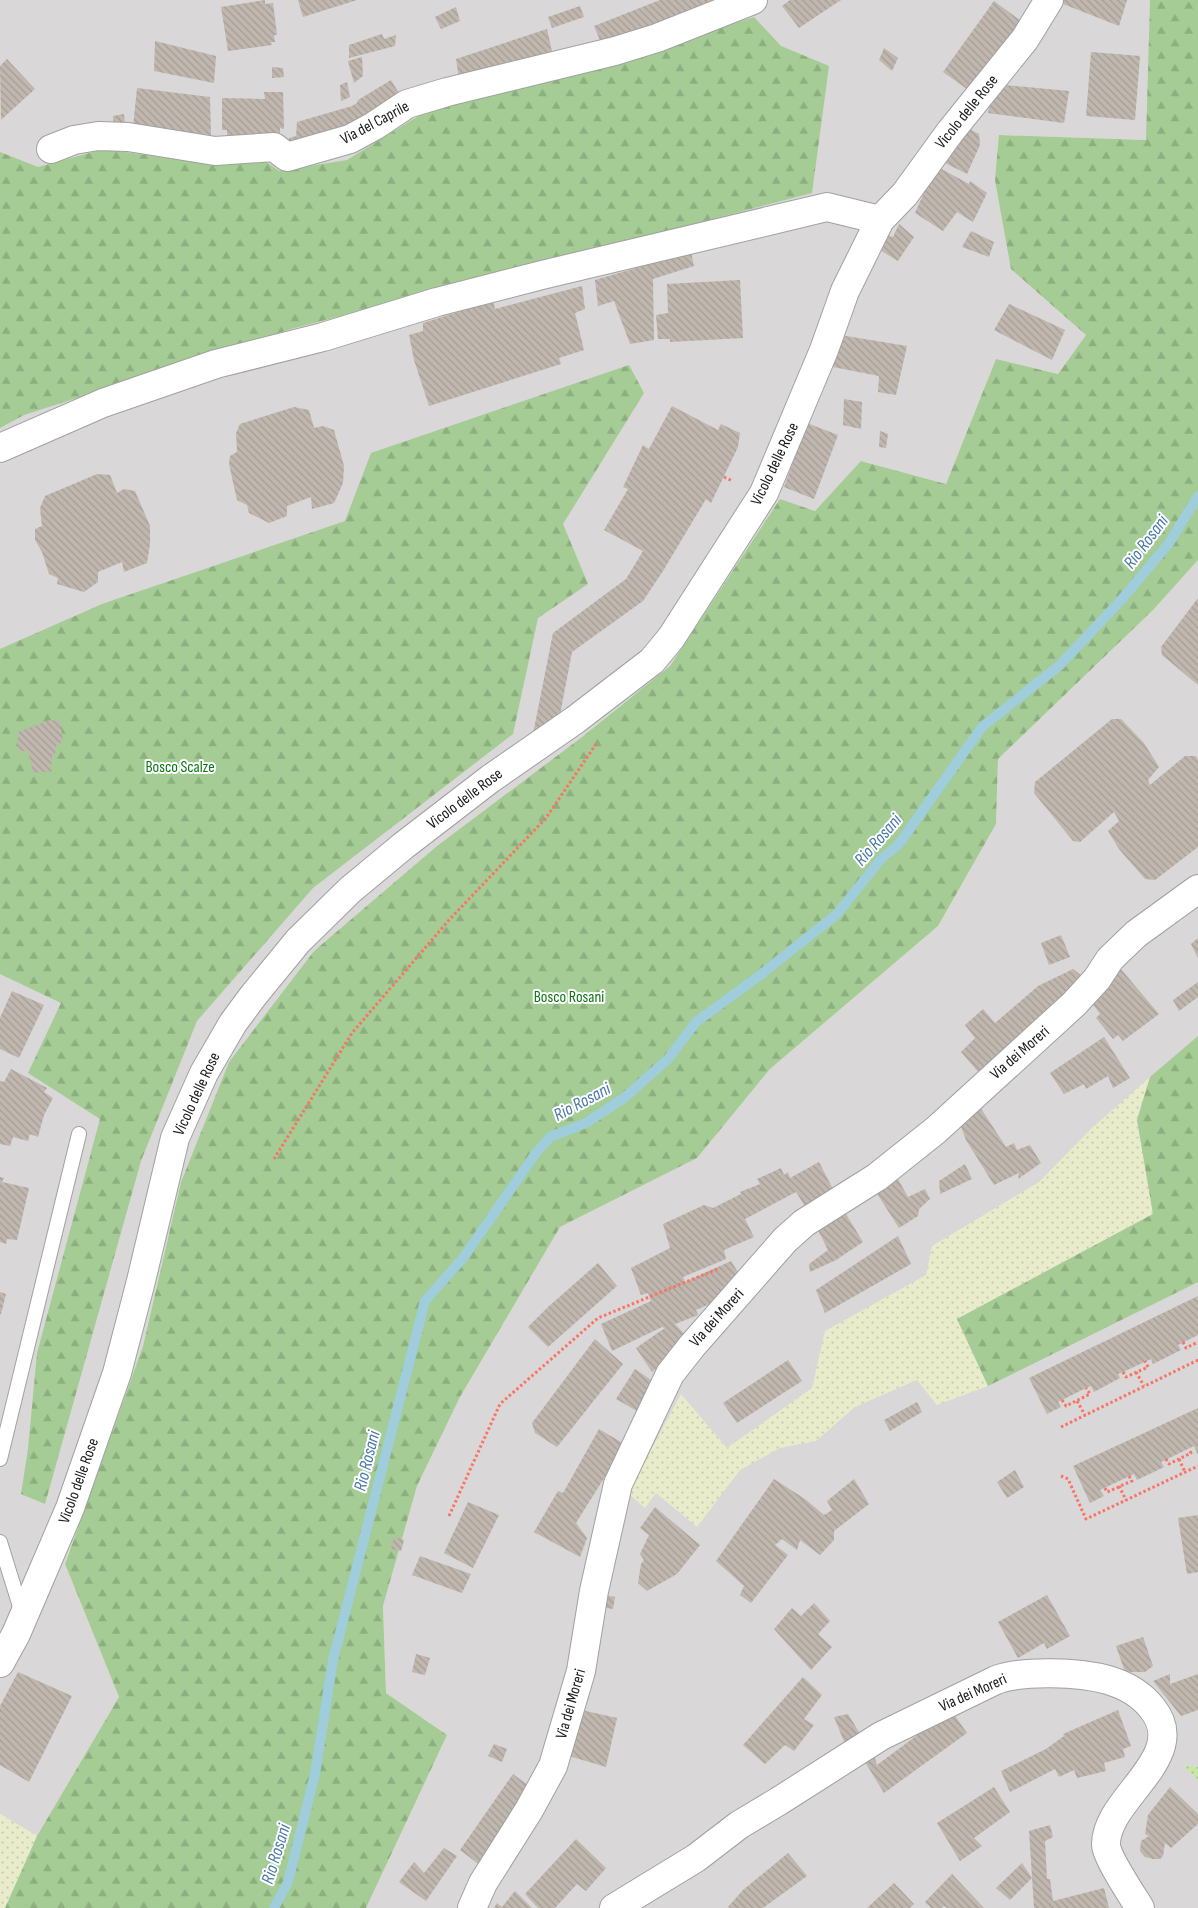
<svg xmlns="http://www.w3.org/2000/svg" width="1198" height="1908" font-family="'Sofia Sans Condensed',sans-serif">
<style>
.residential{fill:#d9d7d7}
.farmland{fill:url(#farmland-dots)}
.grass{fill:url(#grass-dots)}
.forest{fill:url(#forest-firs)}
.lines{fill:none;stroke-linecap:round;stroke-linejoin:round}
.stream{stroke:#9fcddb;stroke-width:10}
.building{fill:url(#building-back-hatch)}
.lane-casing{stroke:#a1a1a1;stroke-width:16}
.street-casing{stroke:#a1a1a1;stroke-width:30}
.path{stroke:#fa7363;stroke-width:3;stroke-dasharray:2.5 2.5;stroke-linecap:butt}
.lane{stroke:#fff;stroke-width:14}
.street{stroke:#fff;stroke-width:28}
.labels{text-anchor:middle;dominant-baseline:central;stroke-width:4;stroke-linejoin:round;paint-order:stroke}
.street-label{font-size:16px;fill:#1a1a1a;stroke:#fff}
.park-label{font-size:16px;fill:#0b7614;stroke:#fff}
.water-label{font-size:18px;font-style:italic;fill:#4878a9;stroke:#fff}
</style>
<defs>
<pattern id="farmland-dots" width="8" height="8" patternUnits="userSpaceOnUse" patternTransform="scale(1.25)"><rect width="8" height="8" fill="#e9ecca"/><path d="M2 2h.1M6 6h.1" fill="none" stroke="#c7caad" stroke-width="1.8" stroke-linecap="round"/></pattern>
<pattern id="grass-dots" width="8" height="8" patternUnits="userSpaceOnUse" patternTransform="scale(1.25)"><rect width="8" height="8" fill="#c5e8a4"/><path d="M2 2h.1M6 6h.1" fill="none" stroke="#a9c68d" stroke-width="1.8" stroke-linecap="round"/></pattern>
<pattern id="forest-firs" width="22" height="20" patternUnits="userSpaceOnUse" patternTransform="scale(1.25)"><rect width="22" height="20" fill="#a4cc94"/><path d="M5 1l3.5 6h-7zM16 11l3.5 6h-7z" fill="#8daf7f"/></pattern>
<pattern id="building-back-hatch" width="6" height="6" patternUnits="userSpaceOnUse" patternTransform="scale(1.25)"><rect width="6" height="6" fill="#c0b7af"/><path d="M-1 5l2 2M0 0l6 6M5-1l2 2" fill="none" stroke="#a49d96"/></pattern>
</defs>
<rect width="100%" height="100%" fill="#ece8df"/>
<path class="residential" d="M0,0H1150L1147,140L999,135L1011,269L1086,335L1058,374L996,359L946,484L862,461L815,511L780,499L670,666L582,737L437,846L314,951L229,1062L181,1182L143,1346L65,1564L119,1697L37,1836L0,1814Z
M1198,560V1767L1184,1765L1198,1780V1908H366L447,1735L386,1693L383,1606L417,1486L460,1397L560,1227L697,1158L770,1069L938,926L996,824L998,759L1153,610Z"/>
<path class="farmland" d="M1150,1077L1137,1120L1153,1214L957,1319L988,1386L937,1405L917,1380L855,1407L816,1441L780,1448L740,1470L697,1527L656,1493L645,1508L628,1493L681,1394L727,1448L812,1388L825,1331L926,1275L932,1246L1039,1182L1092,1128Z
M0,1814L37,1836L5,1908H0Z"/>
<path class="grass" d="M1183,1765L1198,1767V1780Z"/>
<path class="forest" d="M1150,0H1198V560L1153,610L998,759L996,824L938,926L770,1069L697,1158L560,1227L460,1397L417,1486L383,1606L386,1693L447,1735L366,1908H5L37,1836L119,1697L65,1564L143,1346L181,1182L229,1062L314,951L437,846L582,737L670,666L780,499L815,511L861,461L946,484L996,359L1058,374L1086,335L1011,269L995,180L999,135L1146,140Z
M754,17L781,46L829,66L812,193L291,329L24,415L0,428V152L38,167L104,149L203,163L261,158L279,171L347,160L420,115Z
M629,365L644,393L563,524L588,584L538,618L513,734L313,888L197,1021L141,1161L45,1504L21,1494L28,1449L37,1353L100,1119L28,1073L61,1003L0,974V649L102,604L345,521L371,453Z
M1198,1036V1282L988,1386L957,1319L1153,1214L1137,1120L1150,1077Z"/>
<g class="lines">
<path class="stream" d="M274,1908L288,1882L315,1774L333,1660L425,1301L463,1258L536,1153L550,1137L586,1123L624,1098L668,1059L696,1022L759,976L837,914L881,859L899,844L982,727L1060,665L1123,598L1169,543L1198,496"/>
</g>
<path class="building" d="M265,0V4L273,3L277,35H274L275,42H271L272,45L228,51L221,7Z
M298,0H357L303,17Z
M660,0H733L604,50L594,26Z
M790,0H841L799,28L782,6Z
M1059,0H1127L1119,26L1058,2Z
M994,1L1025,24L974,94L943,72Z
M580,6L584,17L552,28L548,17Z
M456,7L460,21L441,29L435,17Z
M547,29L553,56L460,86L456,59Z
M382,34L384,39L396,35L395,46L349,58V45Z
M155,41L216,56L214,83L154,71Z
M884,48L898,58L892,71L879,60Z
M1091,52L1140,56L1135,120L1086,116Z
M362,57L363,76L354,83L348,61Z
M7,59L35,89L1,120L0,66Z
M272,67L283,68L284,77L272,78Z
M391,80L403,100L288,154L289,138L296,136L297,122L352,106L357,103L358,100Z
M347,82L350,97L341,101L340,85Z
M994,84L1069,91L1064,123L988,113Z
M137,88L210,97L211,135L196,133V141L133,127Z
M264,92H283L284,129L280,128V145H227V130H222V98L265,99Z
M124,114L126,134L114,133L113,116Z
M961,125L979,134L980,145L967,174L943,162Z
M936,166L969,184L970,181L987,193L973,222L957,212L943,231L915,213Z
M899,224L914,237L898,261L880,250L888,236L893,237Z
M971,231L994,242L989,257L962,247Z
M691,252L694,266L653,279L654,340L630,344L614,301L598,306L595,280Z
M740,280L743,338L670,342V339H658L656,315L668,313L667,284Z
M582,286L585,309L575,313L584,350L559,358L561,364L429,406L414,360L409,335L423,331V323L493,301L495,309Z
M1009,304L1065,330L1052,360L994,330Z
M840,335L907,346L896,395L878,392L879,376L833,367Z
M844,399L862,402L861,429L843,425Z
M672,406L718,430L721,424L740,433L738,447L711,503L706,499L663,571L643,601L572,652L559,720L532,739L553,633L626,579L643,551L604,530L628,489L623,487L643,445L649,449Z
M294,407L309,410L314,428L323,426L334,430L344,466L343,483L334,503L312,509L311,497L287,506V516L269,523L249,513L247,505L237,500L229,464L230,456L237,452L236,433L240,424Z
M807,423L838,435L814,499L784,487Z
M880,431L888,434L886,448L879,447Z
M97,474L110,475L117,493L124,489L135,491L150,526V544L147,563L124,572L122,562L98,572V582L84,592L57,584L58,578L49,574L42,552L35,540V529L42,526L40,508L45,496Z
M1198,598V685L1162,655L1161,647Z
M1112,719H1121L1144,743L1159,767L1148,780L1150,785L1185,756H1196L1198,760V847L1155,880L1145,879L1119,849L1108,831L1119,821L1114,812L1080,842L1073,841L1034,793L1035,782Z
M50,720L60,721L63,741L56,746L55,754L52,756L51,771L33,773L28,751H18V732Z
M1061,935L1070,957L1049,965L1041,943Z
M1198,938V958L1191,944Z
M1120,968L1159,1014L1123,1041L1118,1035L1113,1039L1096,1018L1100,1014L1089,999Z
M1073,969L1087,980L980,1074L961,1052L975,1038L965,1025L983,1009L995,1023L1038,986Z
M1198,982V997L1179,1011L1173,1000Z
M12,991L44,1005L19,1058L0,1049V1018Z
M1104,1037L1130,1078L1113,1088L1108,1076L1086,1089L1084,1084L1064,1094L1050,1073Z
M11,1069L47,1088L44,1092L53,1098L44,1115L38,1137L30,1134L28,1141L13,1137L10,1146L0,1144V1081L4,1082Z
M978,1104L1006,1147L1014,1143L1017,1150L1030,1145L1041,1163L1018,1179L1019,1173L994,1185L966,1140L960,1124Z
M819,1162L835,1193L806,1208L796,1192L745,1219L754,1237L724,1250L726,1259L683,1277L685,1282L731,1261L743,1280L730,1295L696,1310L698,1315L675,1324L689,1339L682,1349L652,1372L636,1348L665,1328L662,1327L612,1351L601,1324L651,1301L648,1293L641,1295L631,1268L670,1248L663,1224L704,1205L713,1208L741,1194L740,1192L760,1184L757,1179L781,1168L784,1175L788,1172L790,1178Z
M965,1164L972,1179L940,1194L939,1181Z
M895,1174L908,1197L925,1189L930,1199L919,1209L918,1216L899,1228L874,1189Z
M0,1177L4,1178L2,1182L29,1188L17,1240L7,1239L6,1244L0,1242Z
M841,1206L863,1242L836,1260L810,1272L809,1264L828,1250L817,1228Z
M898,1236L911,1264L825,1313L816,1290Z
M598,1263L617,1286L548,1347L528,1327L548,1307Z
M0,1292L6,1294L1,1314H0Z
M1198,1296V1335L1178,1345L1181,1350L1153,1364L1151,1359L1123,1372L1118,1374L1120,1378L1094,1392L1091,1386L1086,1388L1058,1402L1061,1407L1047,1414L1029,1378Z
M595,1339L623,1364L557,1447L535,1433L532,1423Z
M788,1360L802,1381L737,1423L723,1403Z
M635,1369L657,1384L642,1414L616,1399Z
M917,1402L922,1412L890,1431L884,1420Z
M1198,1408V1455L1194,1446L1161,1462L1164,1467L1137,1480L1134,1474L1100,1490L1104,1496L1090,1503L1073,1466Z
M599,1429L626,1445L610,1477L606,1475L576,1523L587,1538L580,1557L534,1532L558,1491L563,1493Z
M1015,1470L1024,1487L1007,1498L997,1482Z
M774,1479L805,1499L824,1515L832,1510L827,1501L854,1479L869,1504L834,1531V1540L820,1555L800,1540L797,1550L782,1539L775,1545L788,1555L751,1603L740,1595L744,1586L716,1561Z
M468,1502L499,1515L473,1568L444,1553Z
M655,1507L700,1545L677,1574L647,1591L638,1583L641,1564L644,1560L640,1554L649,1535L640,1528Z
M1198,1515V1572L1187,1574L1178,1518Z
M394,1537L404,1540L401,1551L391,1549Z
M420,1556L471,1574L462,1593L412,1575Z
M604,1595L615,1597L613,1609L601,1607Z
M1047,1595L1070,1636L1047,1649L1044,1643L1018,1658L998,1622Z
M814,1603L830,1621L818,1634L832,1647L811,1670L774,1629L792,1608L801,1616Z
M1143,1637L1153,1666L1145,1672H1125L1116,1646Z
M416,1654L430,1658L425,1675L412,1672Z
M18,1672L72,1696L29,1782L0,1765V1706Z
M1170,1674V1684L1198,1674V1710L1181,1716L1153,1681Z
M803,1677L822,1695L804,1719L814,1725L794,1751L785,1745L765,1764L743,1745Z
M577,1709L617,1718L606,1767L569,1756Z
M951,1710L967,1733L884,1793L865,1762L874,1755L877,1765Z
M1118,1710L1131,1746L1123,1749L1125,1757L1104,1763L1106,1771L1077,1778L1074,1770L1059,1777L1055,1769L1010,1792L1001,1771L1046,1749L1064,1736L1063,1734Z
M848,1714L862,1737L845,1744L834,1717Z
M494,1744L507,1749L502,1762L488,1756Z
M513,1774L532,1788L481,1866L460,1850Z
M994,1787L1010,1812L974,1838L982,1846L960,1861L937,1823Z
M1170,1787L1198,1814V1824L1171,1848L1165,1843L1163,1856L1160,1859H1153L1145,1857L1140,1851L1141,1841L1149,1836L1145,1834L1148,1815Z
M1050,1825L1053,1837L1045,1841L1047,1879H1050L1053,1901L1104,1888L1109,1908H1034L1029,1831Z
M576,1839L606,1868L586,1891L577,1884L555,1908H538L525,1894Z
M444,1848L457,1856L426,1901L399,1882L414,1862L424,1873Z
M788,1853L807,1876L763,1908H730L728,1907L743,1890Z
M1022,1863L1032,1878L1010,1900L996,1888Z
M952,1874L984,1908H947L944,1906L942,1908H931L925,1902Z
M894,1883L914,1904L910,1908H867Z
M515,1891L532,1908H494L497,1903L502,1907Z"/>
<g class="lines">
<g class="lane-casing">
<path id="lane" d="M0,1459L79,1134
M0,1542L22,1613"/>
</g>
<g class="street-casing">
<path id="street" d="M51,149L74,140L98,136L128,137L215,151L274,147L287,157L350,139L374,126L407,104L447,92L615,51L657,38L753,0
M0,448L103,403L216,364L323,337L437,302L542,275L827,207L880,220
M0,1663L16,1634L70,1508L117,1373L141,1281L175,1138L204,1073L233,1023L253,996L298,941L350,890L403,846L490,779L575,720L652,661L671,638L764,493L824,350L845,291L880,220L905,194L950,132L1025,39L1049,0
M472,1908L483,1883L529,1810L553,1766L581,1671L594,1591L618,1484L670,1374L692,1346L785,1240L804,1223L877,1177L936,1130L1074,1004L1097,979L1110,959L1136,934L1198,889
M614,1908L696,1858L739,1825L779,1801L881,1736L996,1680C1023,1670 1080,1672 1108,1680C1125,1685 1141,1694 1152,1708C1192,1757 1105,1798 1106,1845C1107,1858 1132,1895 1140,1908"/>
</g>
<path class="path" d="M724,477L733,481
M274,1159L352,1033L449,920L546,818L596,744
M1183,1342L1186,1348L1198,1342
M1123,1372L1126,1377L1148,1367L1145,1361
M1136,1372L1144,1386
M1062,1400L1066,1406L1090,1394L1086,1388
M1077,1401L1085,1415
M1061,1427L1198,1360
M1166,1459L1169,1464L1191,1453L1189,1449
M1179,1459L1185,1472
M1061,1476L1068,1479L1086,1519L1198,1466
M1119,1486L1126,1500
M1105,1488L1107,1492L1132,1481L1129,1476
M449,1516L500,1404L598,1318L720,1268"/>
<use href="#lane" class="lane"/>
<use href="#street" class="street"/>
</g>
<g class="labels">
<g class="street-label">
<text transform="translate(967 112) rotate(-51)">Vicolo delle Rose</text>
<text transform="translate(375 123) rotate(-28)">Via del Caprile</text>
<text transform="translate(775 464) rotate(-64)">Vicolo delle Rose</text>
<text transform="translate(465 799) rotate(-37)">Vicolo delle Rose</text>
<text transform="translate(1020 1053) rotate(-41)">Via dei Moreri</text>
<text transform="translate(197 1094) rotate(-65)">Vicolo delle Rose</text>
<text transform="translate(717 1318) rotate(-48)">Via dei Moreri</text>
<text transform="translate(79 1481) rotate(-70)">Vicolo delle Rose</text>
<text transform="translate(973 1693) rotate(-24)">Via dei Moreri</text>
<text transform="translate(571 1704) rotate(-74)">Via dei Moreri</text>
</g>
<g class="park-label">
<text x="180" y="767">Bosco Scalze</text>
<text x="569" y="997">Bosco Rosani</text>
</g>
<g class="water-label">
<text transform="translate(1146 542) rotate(-53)">Rio Rosani</text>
<text transform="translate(878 840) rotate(-49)">Rio Rosani</text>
<text transform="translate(582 1102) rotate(-28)">Rio Rosani</text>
<text transform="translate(367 1461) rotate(-76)">Rio Rosani</text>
<text transform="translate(276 1854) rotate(-73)">Rio Rosani</text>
</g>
</g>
</svg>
